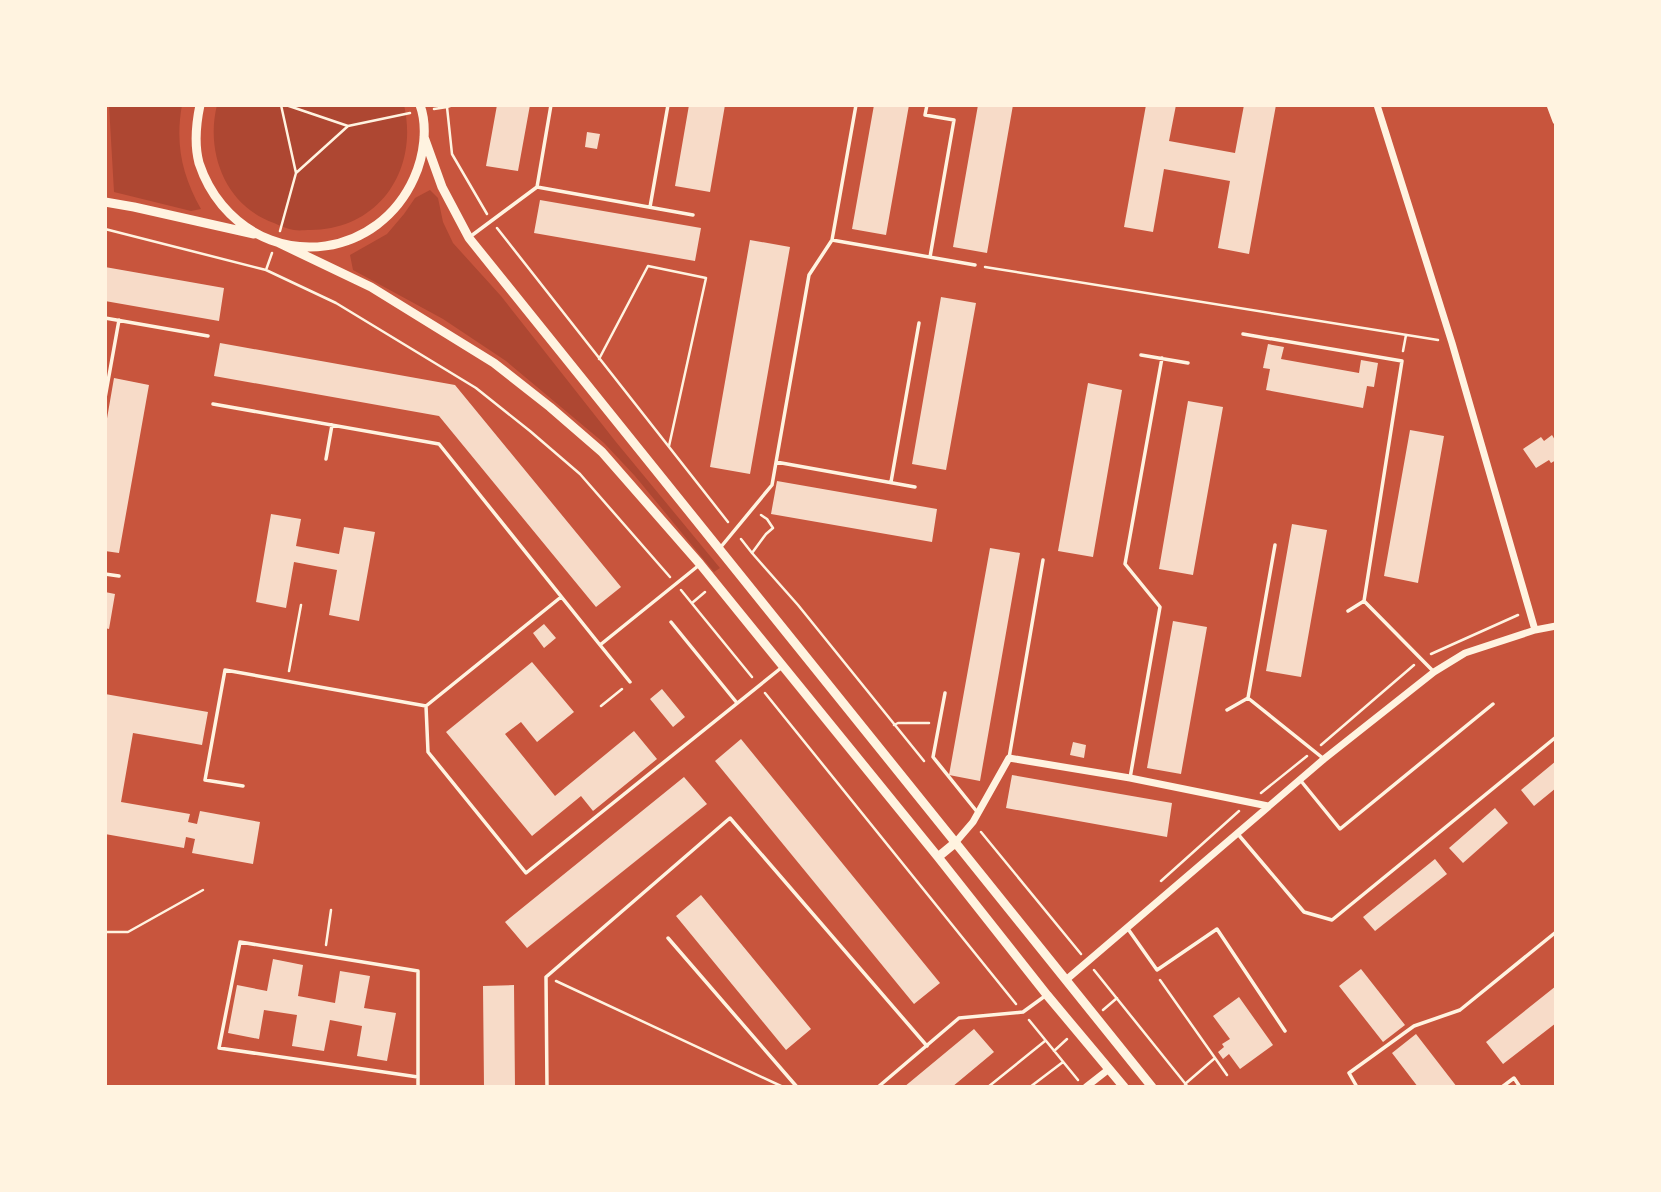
<svg xmlns="http://www.w3.org/2000/svg" width="1661" height="1192" font-family="Ubuntu,sans-serif">
<style>
.green{fill:#ae4732}
.building{fill:#f7dbc8}
.lines{fill:none;stroke-linecap:round;stroke-linejoin:round}
.path{stroke:#fff3e0;stroke-width:2.5}
.service{stroke:#fff3e0;stroke-width:3.5}
.minor{stroke:#fff3e0;stroke-width:7}
.tertiary{stroke:#fff3e0;stroke-width:9}
</style>
<rect width="100%" height="100%" fill="#c8553d"/>
<path class="green" d="M109,105H182C175,144 182,175 201,209L191,211L114,192Z
M217,105H404C419,170 379,230 310,230C305,230 299,231 294,230C288,229 280,226 274,223C226,206 205,153 217,105Z
M430,190L438,198L443,222L453,243L501,296L616,442L720,568L714,572L635,476L604,443L506,361L443,319L353,270L350,255L387,234L404,214L415,198Z"/>
<path class="building" d="M497,105H530L518,171L486,166Z
M689,105H725L710,192L675,186Z
M874,105H909L886,235L852,229Z
M978,105H1013L987,253L953,247Z
M1146,105H1176L1169,141L1235,153L1244,105H1276L1249,254L1218,248L1230,181L1164,169L1153,232L1124,227Z
M587,132L600,134L597,149L585,147Z
M540,200L701,228L695,261L534,233Z
M750,240L790,247L750,474L710,467Z
M105,267L224,288L219,321L105,301Z
M941,297L976,303L946,470L912,464Z
M220,343L455,385L621,587L596,607L439,416L214,376Z
M1268,344L1284,347L1281,359L1359,373L1361,360L1378,363L1374,387L1367,386L1363,408L1266,390L1270,369L1263,368Z
M114,378L149,385L119,553L105,551V430Z
M1088,383L1122,390L1093,557L1058,551Z
M1188,401L1223,407L1193,575L1159,569Z
M1410,430L1444,436L1418,583L1384,576Z
M1552,435L1556,442V460L1551,463L1549,460L1536,468L1523,449L1541,437L1544,441Z
M777,481L937,509L932,542L771,514Z
M271,514L301,519L296,546L339,554L344,527L375,532L359,621L329,615L337,570L315,566L294,562L286,608L256,602Z
M1292,524L1327,530L1301,677L1266,671Z
M990,548L1020,553L980,781L949,775Z
M105,592L115,594L109,629L105,628Z
M1173,621L1207,627L1181,774L1147,768Z
M544,624L556,638L544,648L533,633Z
M532,662L574,712L537,742L521,722L505,734L555,796L634,731L657,759L593,811L581,796L532,836L446,732Z
M662,689L685,717L673,727L650,699Z
M105,694L208,712L202,745L133,733L121,802L190,814L188,822L197,824L200,811L260,822L253,864L192,853L195,839L186,837L184,848L105,834Z
M741,739L940,983L914,1004L715,761Z
M1073,742L1086,745L1084,758L1070,755Z
M1556,761V788L1534,806L1521,790Z
M1012,775L1172,803L1167,837L1006,808Z
M684,777L707,804L527,948L505,922Z
M1495,808L1508,823L1463,863L1449,848Z
M1435,859L1447,874L1375,931L1363,917Z
M701,895L811,1029L786,1050L676,916Z
M273,959L303,965L298,996L335,1003L340,971L370,976L364,1008L396,1013L387,1061L357,1056L362,1026L330,1020L324,1051L292,1046L297,1015L264,1010L259,1039L228,1033L237,985L267,991Z
M1361,969L1405,1025L1383,1042L1339,986Z
M514,985L515,1087H484L483,986Z
M1556,986V1023L1503,1064L1486,1042Z
M1239,997L1273,1045L1240,1069L1229,1054L1223,1059L1218,1052L1224,1047L1222,1044L1230,1039L1213,1016Z
M974,1029L994,1052L952,1087H904Z
M1416,1034L1457,1087H1418L1392,1053Z"/>
<g class="lines">
<path class="path" d="M286,105L348,126L296,173
M447,105V107L453,105
M434,109L447,107L452,154L487,214
M348,126L410,113
M497,228L728,522
M105,229L266,270L336,303L476,388L530,431L580,474L670,577
M280,231L296,173L281,105
M985,267L1438,340
M266,270L272,253
M1403,351L1406,335
M599,359L648,266L706,278L669,446
M741,539L752,553L766,534L773,528L767,519L761,515
M752,553L798,605L924,761
M681,590L752,677
M692,603L705,592
M1431,654L1518,615
M289,671L301,605
M765,693L1016,1004
M601,706L622,689
M894,725L898,723H929
M1321,745L1414,665
M1261,793L1307,756
M981,832L1081,954
M1161,881L1239,811
M105,932H128L203,890
M326,945L331,910
M1094,970L1188,1087
M1160,980L1227,1075
M556,981L781,1086
M1103,1010L1117,998
M1029,1020L1078,1080
M1054,1051L1067,1039
M1185,1084L1215,1058
M988,1087L1045,1041
M1030,1087L1063,1062"/>
<path class="service" d="M551,105L537,187L693,215
M927,105L925,115L954,120L930,257
M650,207L668,105
M471,236L537,187
M832,240L975,265
M105,318L208,336
M1243,334L1402,361L1364,601L1433,671
M1141,355L1188,363
M105,398L119,320
M213,404L439,444L600,645L698,566
M326,459L332,425
M776,462L915,487
M891,482L919,323
M1275,545L1248,698L1324,759
M720,548L772,485L809,275L832,240L856,105
M105,574L119,576
M561,597L426,706L428,752L526,873L781,668
M1348,611L1364,601
M671,622L737,703
M600,645L630,682
M945,693L933,757L978,813
M1227,710L1248,698
M1009,758L1043,560
M1130,778L1160,607L1125,564L1162,358
M1301,781L1340,829L1493,704
M243,786L205,780L225,670L426,706
M1237,833L1304,912L1332,920L1556,737
M1128,929L1157,970L1217,929L1285,1031
M668,938L797,1087
M418,1077L219,1048L240,942L418,971V1087
M547,1087L546,977L730,818L927,1046
M878,1087L959,1018L1023,1012L1045,996
M1357,1087L1349,1073L1414,1026L1460,1010L1556,932
M1502,1087L1514,1078L1520,1087"/>
<path class="minor" d="M1377,105L1452,343L1535,630
M1550,105L1556,121
M955,843L973,822L1009,758L1130,778L1268,806
M1066,980L1324,759L1434,672L1465,653L1535,630L1556,626
M1086,1087L1109,1069"/>
<path class="tertiary" d="M200,105C196,124 194,144 199,163C204,178 212,193 222,205C278,272 379,256 414,178C424,156 428,127 420,105
M424,137L442,187L469,238L1152,1087
M105,202L134,207L254,234
M277,242L371,287L494,363L550,407L602,452L700,564L938,857L1047,995L1124,1087
M938,857L955,843"/>
</g>
<rect width="1661" height="1192" fill="none" stroke="#fff3e0" stroke-width="214"/>
</svg>
